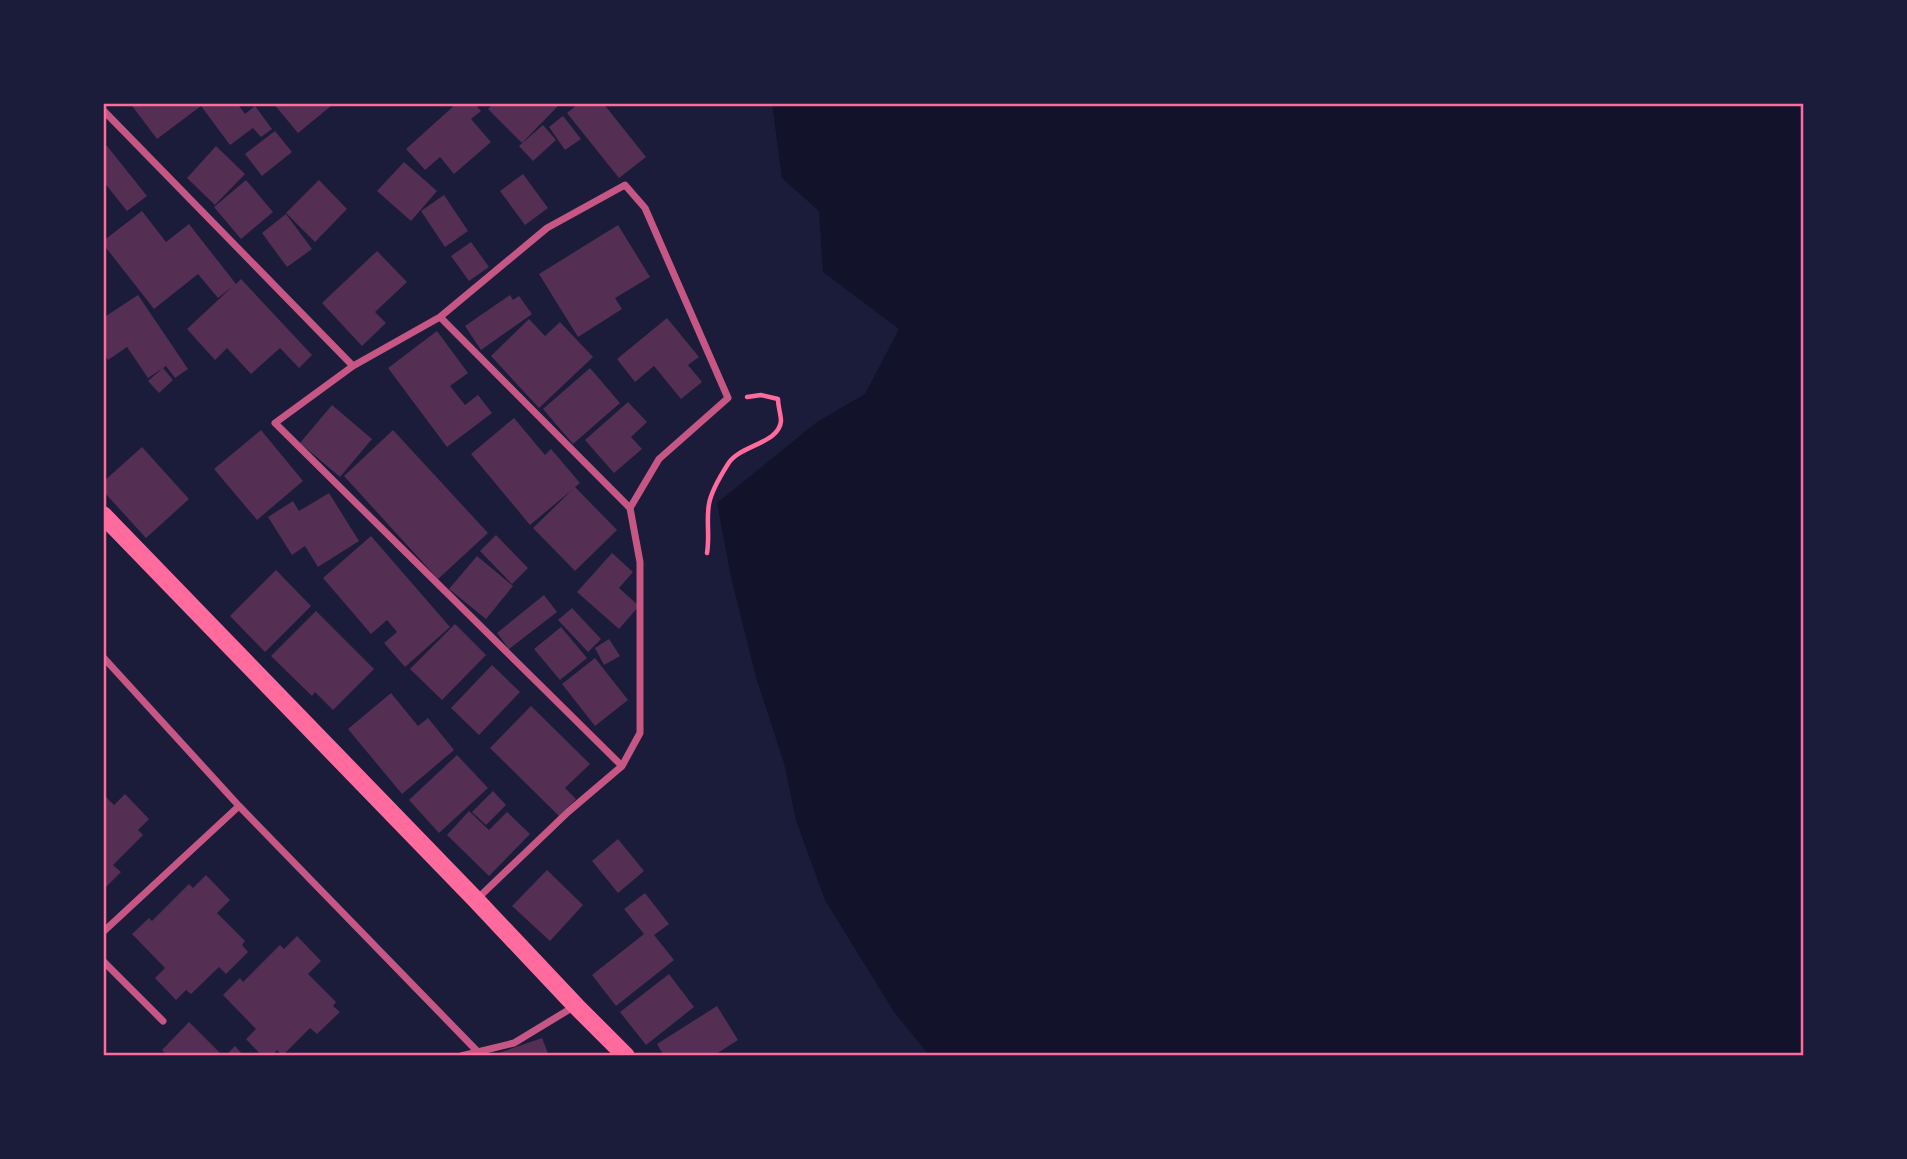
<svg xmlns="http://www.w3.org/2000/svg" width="1907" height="1159" font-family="'Fira Sans',sans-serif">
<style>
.water{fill:#12122b}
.building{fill:#542f53}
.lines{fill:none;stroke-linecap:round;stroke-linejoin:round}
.path{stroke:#ff6b9d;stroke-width:4.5}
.minor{stroke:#c65784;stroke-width:7}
.primary{stroke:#ff6b9d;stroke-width:18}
.neatline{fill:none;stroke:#ff6b9d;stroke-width:2.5}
</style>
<rect width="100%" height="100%" fill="#1b1b3a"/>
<path class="water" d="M772,103H1804V1056H930L894,1012L825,900L796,820L784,763L756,677L731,577L717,503L817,422L865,394L899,329L823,272L819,211L782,178Z"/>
<path class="building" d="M130,103H237L245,114L255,106L272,129L261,137L253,128L230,145L201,106L157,139Z
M273,103H329L331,106L298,133Z
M457,103H474L481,111L471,119L491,142L454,174L440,157L425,170L406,149Z
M494,103H557L559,105L522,143L488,109Z
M579,103H603L646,157L619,178L567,113Z
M563,116L581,139L565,150L549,127Z
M543,125L556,140L533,161L519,146Z
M275,131L292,152L262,176L245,154Z
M103,141L147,196L127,211L103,181Z
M216,146L245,174L215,205L187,178Z
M404,162L437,191L411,221L377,191Z
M523,174L548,208L525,225L500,191Z
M246,180L273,212L241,239L214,207Z
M319,180L347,209L315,242L286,213Z
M444,195L468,231L445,247L421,211Z
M142,211L166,242L189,224L236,284L241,279L312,355L299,368L280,348L251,374L227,348L215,360L187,329L233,286L218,298L198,274L154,309L103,244V241Z
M286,214L312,249L287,267L262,233Z
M618,225L650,277L615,298L622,309L578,337L539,274Z
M471,242L489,267L469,281L451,256Z
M377,251L407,282L375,312L386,323L362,346L322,303Z
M138,295L188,369L175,378L166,366L148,378L127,347L108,360L103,352V318Z
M510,295L513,300L519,296L532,314L481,350L465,326Z
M667,318L699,357L688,365L702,382L681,399L654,366L635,382L617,359Z
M529,319L545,336L560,322L593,357L539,408L491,356Z
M437,331L468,373L450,386L465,405L478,395L492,413L447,447L388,368Z
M163,368L173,380L159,393L148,381Z
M590,368L620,403L573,444L543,409Z
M628,402L647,422L631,437L642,449L614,473L585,440Z
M332,405L372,439L340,477L300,443Z
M514,418L545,455L551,449L580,483L575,487L617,530L575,571L533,528L573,489L530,525L471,454Z
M261,430L303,481L257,520L214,469Z
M393,430L488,533L438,579L344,476Z
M142,447L189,499L146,538L103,491V482Z
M329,493L359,541L318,567L305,546L292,555L268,517L293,501L299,511Z
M496,535L528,568L512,584L480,551Z
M371,536L450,627L405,667L384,643L397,632L387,620L371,634L323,578Z
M612,553L633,572L619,588L639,606L619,629L577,592Z
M477,556L513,586L486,619L449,589Z
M276,570L311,606L265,652L230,616Z
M544,595L557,612L509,649L497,633Z
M572,608L601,639L588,652L558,620Z
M316,611L374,669L333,710L315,692L312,696L271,656Z
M455,624L486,655L442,700L410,669Z
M561,627L587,658L560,680L534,649Z
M609,639L620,656L604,665L595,648Z
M595,658L628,700L595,726L562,684Z
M492,665L520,692L479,735L451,708Z
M391,693L418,726L428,718L454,750L402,794L348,729Z
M531,706L590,764L565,788L576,799L559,816L490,748Z
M457,755L488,788L439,833L409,800Z
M493,791L506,805L486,825L472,812Z
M103,794L114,805L125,794L149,819L138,830L143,835L113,865L121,872L103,890Z
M469,811L489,830L507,812L530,834L489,876L447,835Z
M618,839L644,871L618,893L592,861Z
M547,870L583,905L550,941L512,906Z
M206,875L230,900L217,913L245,941L242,945L248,952L226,974L219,967L191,994L186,990L176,1000L155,978L165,968L132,934L149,918L152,921L189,884L193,888Z
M645,893L669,924L654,935L674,960L616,1006L592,975L644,934L624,909Z
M297,936L321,961L308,974L336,1002L333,1006L340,1012L317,1034L310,1028L282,1056L277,1050L272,1056H262L246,1039L256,1029L223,995L240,978L243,982L280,945L284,949Z
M669,974L694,1007L646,1045L620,1012Z
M717,1006L738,1040L713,1056H664L657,1044Z
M189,1022L223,1056H167L162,1050Z
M542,1038L549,1056H500L499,1053Z
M235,1046L244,1056H225Z"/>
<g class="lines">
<path class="path" d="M707,553C710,536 706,520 709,504C711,492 721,475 728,464C739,445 779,444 781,421C781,415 778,406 778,399L761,395L747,397"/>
<path class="minor" d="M103,110L353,366
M440,317L630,508L640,562V733L622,766L568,812L477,899
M103,657L239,806L478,1052
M622,766L275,423L353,366L440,317L547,228L625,185L645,208L728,398L659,459L630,508
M103,932L239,806
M103,961L163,1021
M461,1056L514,1043L575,1006"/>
<path class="primary" d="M103,515L476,900L576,1006L626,1056"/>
</g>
<rect width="1907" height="1159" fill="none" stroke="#1b1b3a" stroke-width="210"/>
<rect x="105" y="105" width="1697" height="949" class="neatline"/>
</svg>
